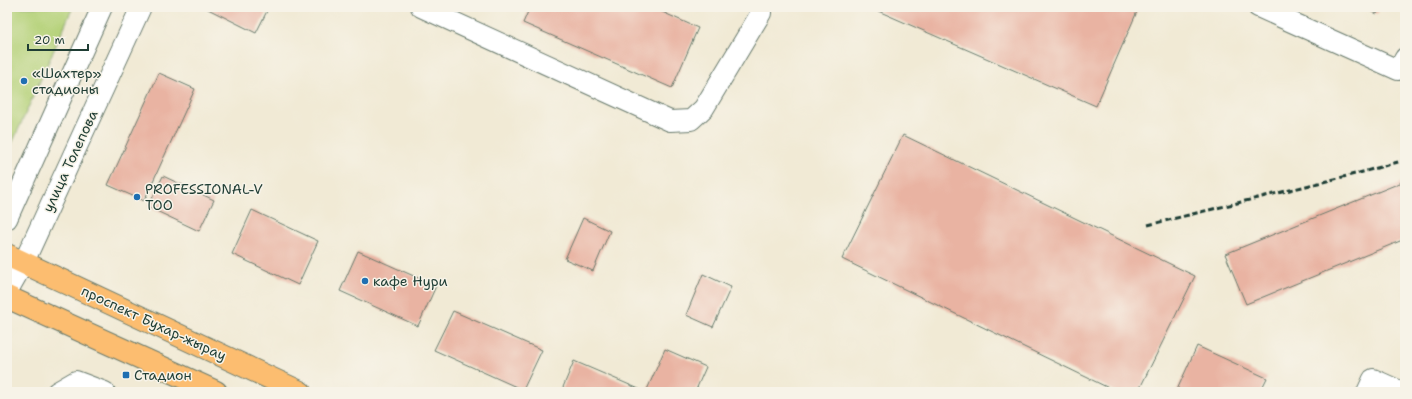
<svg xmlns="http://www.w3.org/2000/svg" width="1412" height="399" font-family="'Shantell Sans',sans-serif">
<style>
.green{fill:#b5d279;stroke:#6a8856}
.building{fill:#e9b3a2}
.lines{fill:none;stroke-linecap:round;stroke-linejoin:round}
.minor-casing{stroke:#687a6c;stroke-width:22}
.major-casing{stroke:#687a6c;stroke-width:24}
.minor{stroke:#fff;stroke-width:20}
.major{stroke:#fcbd6f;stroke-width:22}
.rail{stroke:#1f3d34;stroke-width:3;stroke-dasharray:6 3;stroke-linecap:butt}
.poi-dot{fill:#1f6fb2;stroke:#f7f3e8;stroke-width:1.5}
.labels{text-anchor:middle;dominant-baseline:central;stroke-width:3;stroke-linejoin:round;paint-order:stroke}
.poi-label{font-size:14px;fill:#1f3d34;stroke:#f7f3e8;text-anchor:start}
.street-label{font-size:14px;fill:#1f3d34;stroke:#f7f3e8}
</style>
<rect width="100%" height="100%" fill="#f7f3e8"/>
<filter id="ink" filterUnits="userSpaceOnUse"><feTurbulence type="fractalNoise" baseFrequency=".025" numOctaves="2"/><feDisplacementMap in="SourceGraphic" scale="8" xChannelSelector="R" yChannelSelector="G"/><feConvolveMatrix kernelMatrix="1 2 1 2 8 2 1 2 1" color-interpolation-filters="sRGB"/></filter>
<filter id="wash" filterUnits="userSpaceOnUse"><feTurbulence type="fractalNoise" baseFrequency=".012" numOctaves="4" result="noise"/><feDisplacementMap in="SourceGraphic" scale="16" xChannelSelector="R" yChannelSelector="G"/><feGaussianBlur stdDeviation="0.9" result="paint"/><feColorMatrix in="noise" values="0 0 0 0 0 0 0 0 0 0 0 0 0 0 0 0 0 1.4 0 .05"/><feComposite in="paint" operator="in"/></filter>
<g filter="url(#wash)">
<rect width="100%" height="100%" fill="#f1ead5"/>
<path class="green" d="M7,7H73L7,155Z"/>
<g id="blocks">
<path class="building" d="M204,7H269L256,33Z
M530,7H651L698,28L672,88L523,23Z
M869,7H1139L1096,106Z
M1363,7H1380L1377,14Z
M159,73L195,89L144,201L108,185Z
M903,135L1195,276L1138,392H1117L842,259Z
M163,176L214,200L199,231L148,207Z
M1405,181V239L1246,304L1225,254Z
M252,210L318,241L298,285L232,254Z
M583,218L610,231L593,271L565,259Z
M358,251L436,286L418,326L340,291Z
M703,274L731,287L713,327L686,315Z
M453,311L542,350L523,390L434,350Z
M1197,346L1267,378L1260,392H1176Z
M665,349L706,367L695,392H646Z
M574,361L646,392H561Z"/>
</g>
</g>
<g filter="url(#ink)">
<use href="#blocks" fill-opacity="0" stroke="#687a6c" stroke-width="1"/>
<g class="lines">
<g class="minor-casing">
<path id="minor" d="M421,7L670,121L691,120L704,108L761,13
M1258,7L1398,70L1405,58
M7,219L102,7
M7,292L24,262L141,7
M57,392L76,381L105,392
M1367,392L1373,379L1402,392"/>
</g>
<g class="major-casing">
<path id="major" d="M7,255L300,392
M7,297L216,392"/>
</g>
<use href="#minor" class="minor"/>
<use href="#major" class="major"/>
<path class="rail" d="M1148,225L1359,173L1405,160"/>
</g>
</g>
<g class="poi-dot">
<circle cx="24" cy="81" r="4"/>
<circle cx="137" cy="197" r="4"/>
<circle cx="365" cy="281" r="4"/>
<rect x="122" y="371" width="8" height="8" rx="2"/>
</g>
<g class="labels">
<g class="poi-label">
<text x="32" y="73">«Шахтер»<tspan x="32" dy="16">стадионы</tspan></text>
<text x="145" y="189">PROFESSIONAL-V<tspan x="145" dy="16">ТОО</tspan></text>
<text x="373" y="281">кафе Нури</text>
<text x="134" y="375">Стадион</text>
</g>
<g class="street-label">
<text transform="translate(70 161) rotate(-65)">улица Толепова</text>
<text transform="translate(154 323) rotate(25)">проспект Бухар-жырау</text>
</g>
</g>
<rect width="1412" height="399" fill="none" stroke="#f7f3e8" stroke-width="24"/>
<path d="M28 44v6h60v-6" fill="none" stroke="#1f3d34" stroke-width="2"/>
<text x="34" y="44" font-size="12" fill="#1f3d34" stroke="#f7f3e8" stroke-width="3" paint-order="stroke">20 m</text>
</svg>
